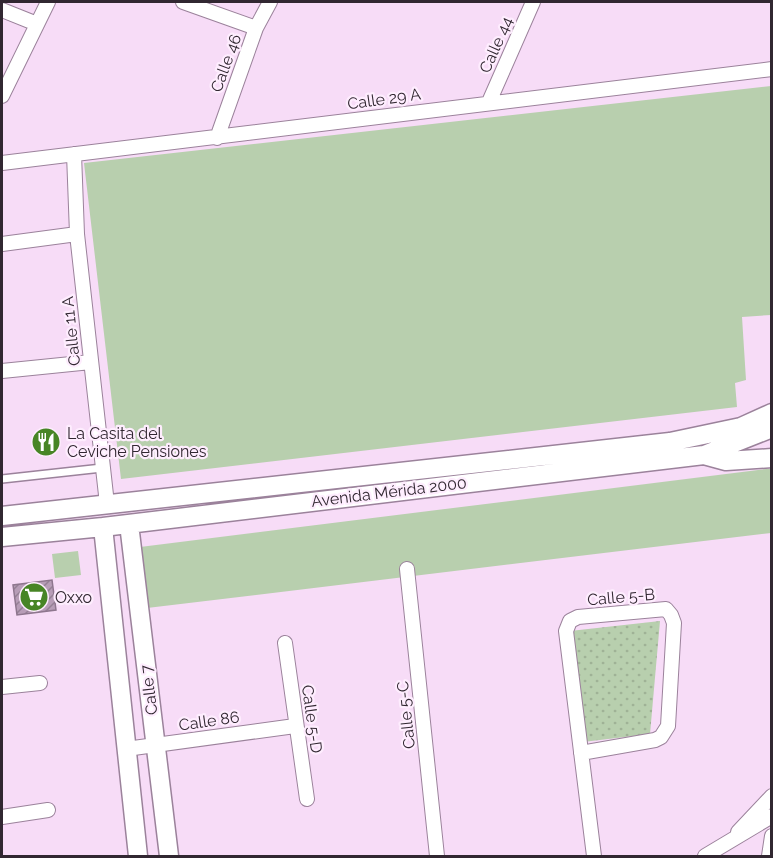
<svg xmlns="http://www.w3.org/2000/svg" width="773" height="858" font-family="Raleway,sans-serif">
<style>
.green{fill:#b8cfae}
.park{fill:url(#park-dots)}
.building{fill:url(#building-hatch);stroke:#8e768e;stroke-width:1.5}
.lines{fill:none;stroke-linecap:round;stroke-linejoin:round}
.lane-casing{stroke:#9b829b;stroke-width:10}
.street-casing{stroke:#9b829b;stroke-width:16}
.secondary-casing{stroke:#9b829b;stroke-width:21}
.lane{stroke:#fff;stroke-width:7}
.street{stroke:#fff;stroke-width:14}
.secondary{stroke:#fff;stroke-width:18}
.labels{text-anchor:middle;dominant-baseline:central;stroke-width:4.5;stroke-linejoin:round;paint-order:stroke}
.street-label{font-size:16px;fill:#312731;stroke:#feedfe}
.poi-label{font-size:16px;fill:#312731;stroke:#feedfe;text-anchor:start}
</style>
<defs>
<pattern id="park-dots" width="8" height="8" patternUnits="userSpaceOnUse" patternTransform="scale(1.5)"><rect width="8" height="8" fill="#b8cfae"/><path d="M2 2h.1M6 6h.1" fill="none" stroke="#9fb296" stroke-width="1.8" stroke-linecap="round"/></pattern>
<pattern id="building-hatch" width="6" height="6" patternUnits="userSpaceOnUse" patternTransform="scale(1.5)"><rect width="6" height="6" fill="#b79db7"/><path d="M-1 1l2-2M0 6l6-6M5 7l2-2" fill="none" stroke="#958095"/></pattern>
</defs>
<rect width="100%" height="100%" fill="#f7dcf7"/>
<path class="green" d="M771,86V315L742,317L746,380L735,383L737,407L121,479L84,163Z
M766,469H771V533L147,608L140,547Z
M78,551L81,575L55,578L52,554Z"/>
<path class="park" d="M660,621L650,734L583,742L570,631Z"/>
<path class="building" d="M52,580L56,610L17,615L13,585Z"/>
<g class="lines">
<g class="lane-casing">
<path id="lane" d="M2,479L102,468"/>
</g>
<g class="street-casing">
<path id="street" d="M183,2L256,28
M2,10L37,24
M2,96L48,2
M489,102L533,2
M217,138L256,28L270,2
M74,154L77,234L107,504
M2,163L772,69
M2,244L77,234
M2,371L91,362
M407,569L437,856
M285,643L307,799
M2,687L40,683
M126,749L295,726
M581,753L655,740L661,737L668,726L674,623L671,615L666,609L578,617L570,621L566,631L594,856
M2,817L48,810
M738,832L772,796
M705,856L772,816
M769,856L772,836"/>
</g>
<g class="secondary-casing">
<path id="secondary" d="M704,455L726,461L772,458
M2,516L670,442L741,427L772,413
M129,524L169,856
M103,527L138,856
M2,537L103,527L704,455L772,428"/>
</g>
<use href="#lane" class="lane"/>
<use href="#street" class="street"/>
<use href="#secondary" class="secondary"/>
</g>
<defs>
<g id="restaurant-disc" transform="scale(1.5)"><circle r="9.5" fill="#478525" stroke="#feedfe"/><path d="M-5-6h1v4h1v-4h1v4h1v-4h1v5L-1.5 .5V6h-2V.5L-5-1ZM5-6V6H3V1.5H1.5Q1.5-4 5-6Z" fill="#fff"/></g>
<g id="supermarket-disc" transform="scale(1.5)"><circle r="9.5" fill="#478525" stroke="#feedfe"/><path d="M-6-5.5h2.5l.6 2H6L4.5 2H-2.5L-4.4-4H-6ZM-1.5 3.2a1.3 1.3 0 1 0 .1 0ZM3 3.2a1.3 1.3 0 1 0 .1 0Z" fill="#fff"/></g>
</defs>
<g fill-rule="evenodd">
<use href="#restaurant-disc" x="46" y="442"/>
<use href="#supermarket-disc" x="34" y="597"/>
</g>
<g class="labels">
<g class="street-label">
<text transform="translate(496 45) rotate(-66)">Calle 44</text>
<text transform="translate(226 63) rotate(-70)">Calle 46</text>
<text transform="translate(384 99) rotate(-8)">Calle 29 A</text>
<text transform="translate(71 331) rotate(-96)">Calle 11 A</text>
<text transform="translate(389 492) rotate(-7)">Avenida Mérida 2000</text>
<text transform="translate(621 597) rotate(-5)">Calle 5-B</text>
<text transform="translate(149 690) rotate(-97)">Calle 7</text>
<text transform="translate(406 715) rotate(-96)">Calle 5-C</text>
<text transform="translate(312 719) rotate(82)">Calle 5-D</text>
<text transform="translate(209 721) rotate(-8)">Calle 86</text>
</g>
<g class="poi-label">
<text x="67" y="433">La Casita del<tspan x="67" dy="18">Ceviche Pensiones</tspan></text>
<text x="55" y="597">Oxxo</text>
</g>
</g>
<rect width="773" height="858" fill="none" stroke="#312731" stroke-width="6"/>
</svg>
